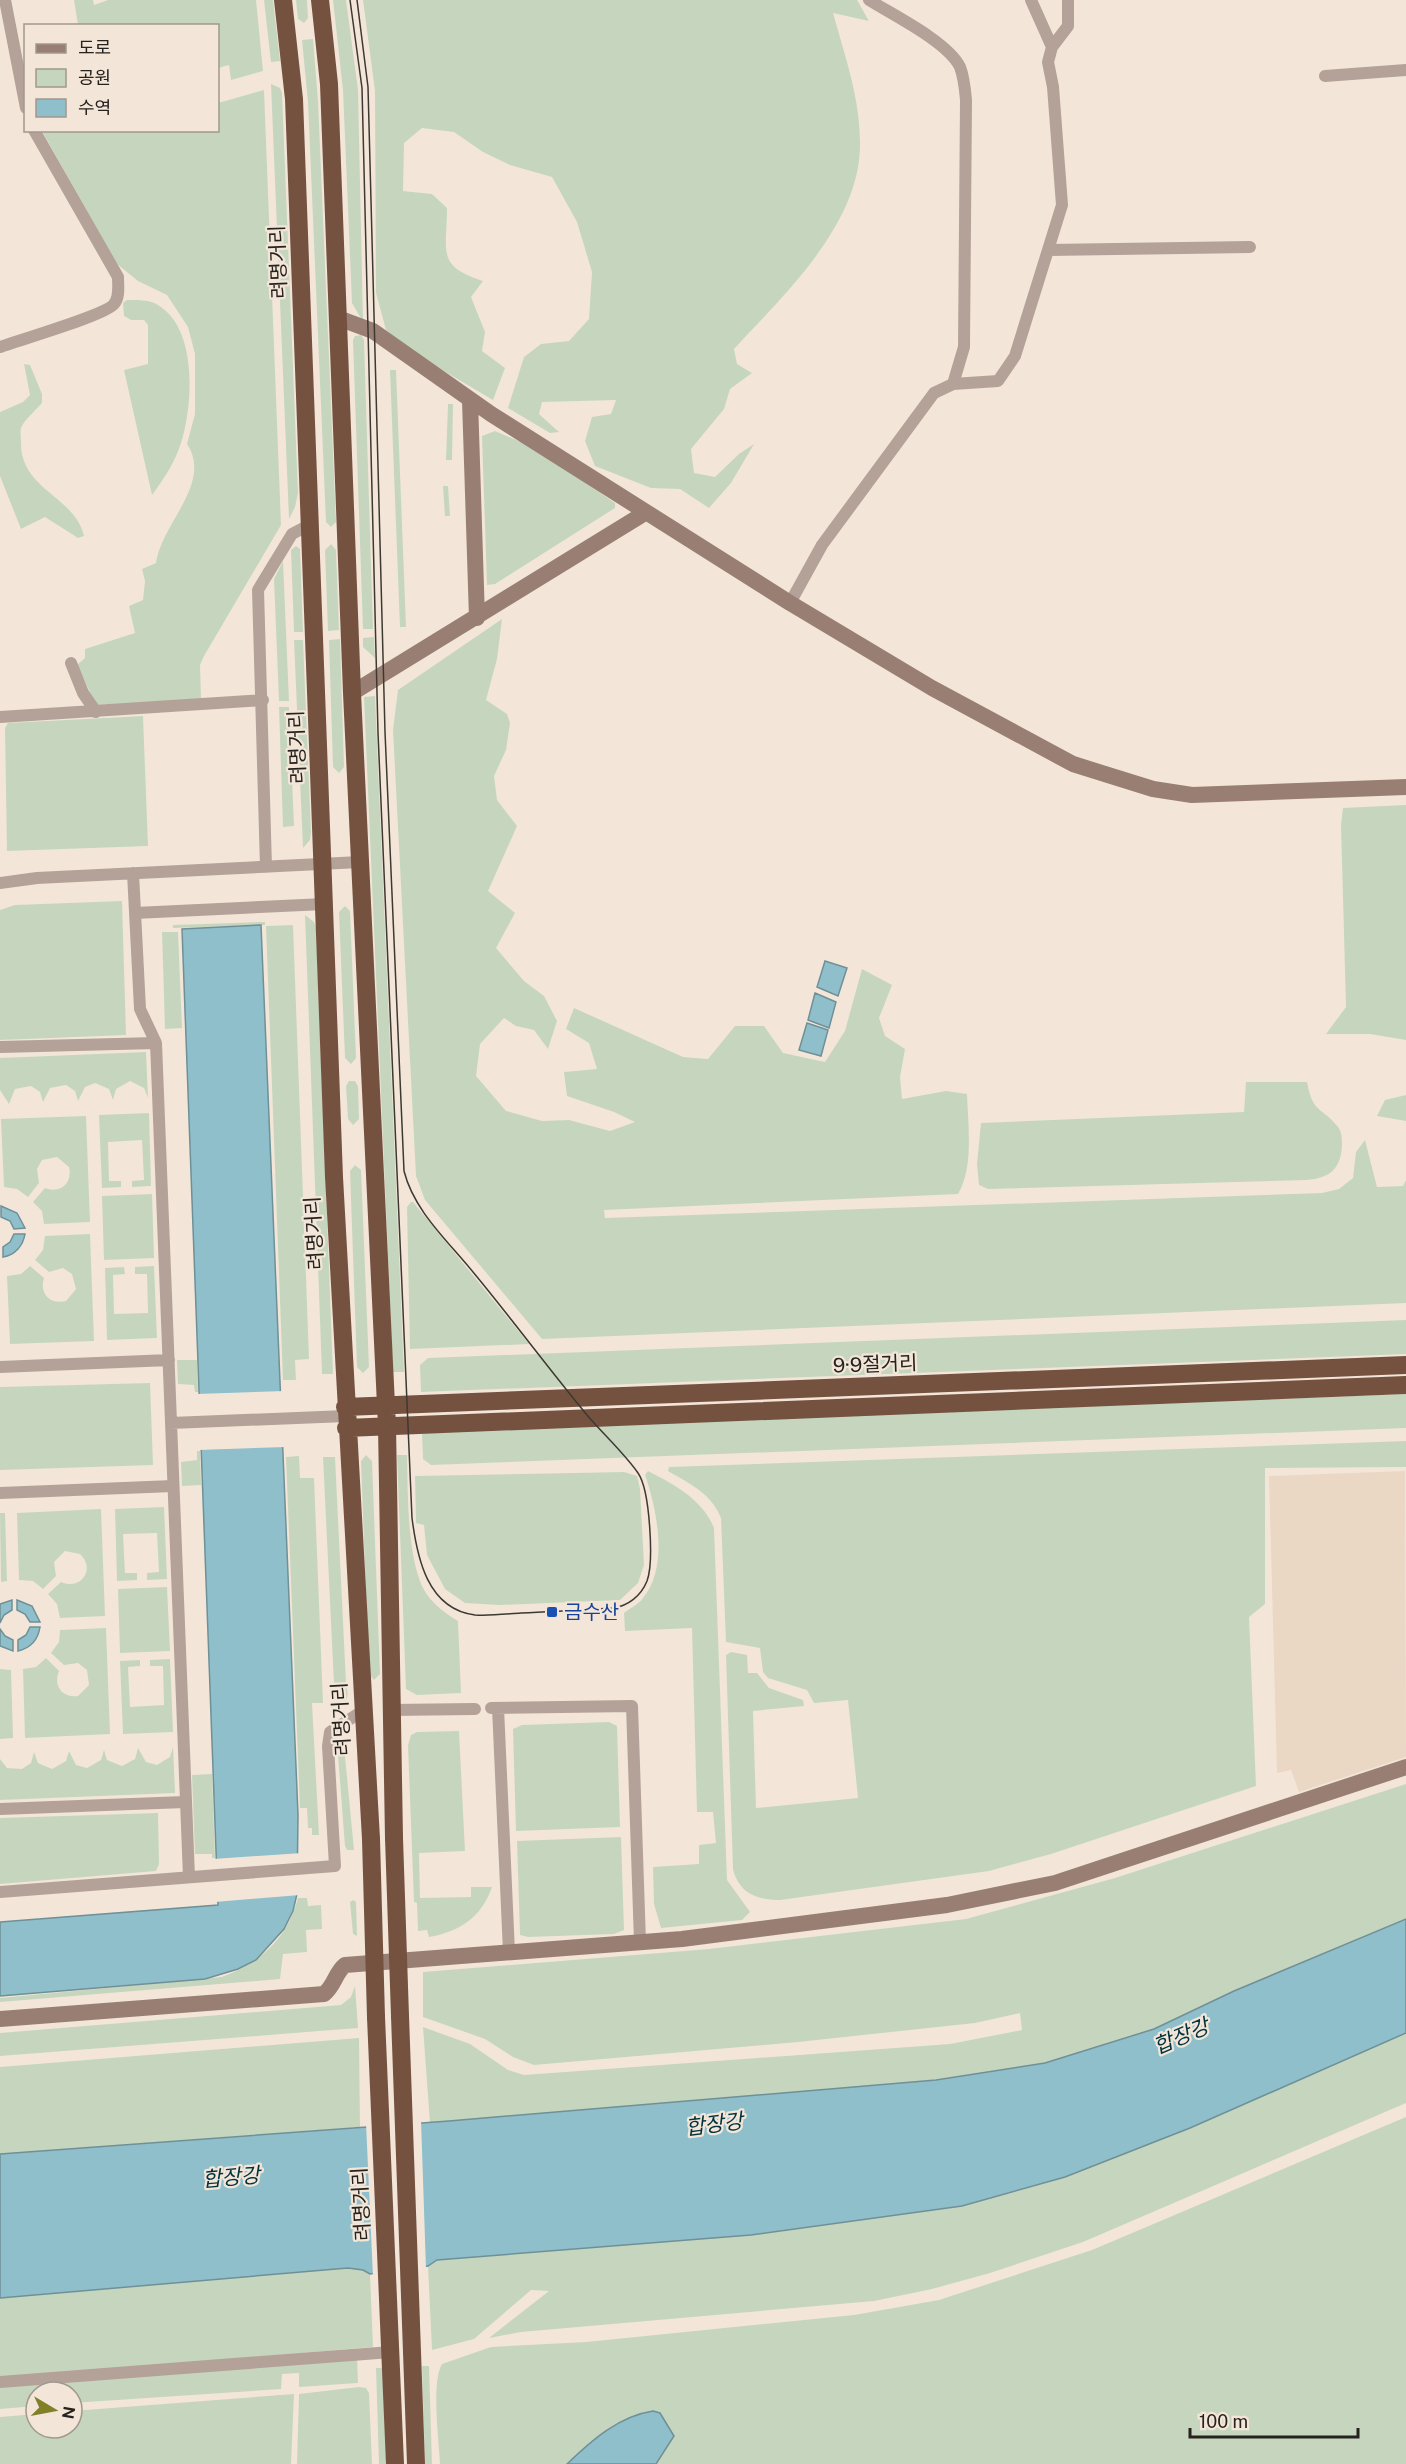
<svg xmlns="http://www.w3.org/2000/svg" width="1406" height="2464" font-family="'Public Sans','Noto Sans KR',sans-serif">
<style>
.built{fill:#ead8c5}
.green{fill:#c6d6be}
.water{fill:#8ebfcb;stroke:#6f9097;stroke-width:1.5}
.pier{fill:#f3e6d9}
.lines{fill:none;stroke-linecap:round;stroke-linejoin:round}
.street{stroke:#b4a299;stroke-width:12}
.secondary{stroke:#997f73;stroke-width:16}
.highway{stroke:#755240;stroke-width:18}
.tram{stroke:#3d3832;stroke-width:1.5}
.highway-bridge{stroke:#755240;stroke-width:18}
.transit-dot{fill:#1a4fb4;stroke:#f3e6d9;stroke-width:2}
.labels{text-anchor:middle;dominant-baseline:central;stroke-width:4.5;stroke-linejoin:round;paint-order:stroke}
.street-label{font-size:20px;fill:#26221d;stroke:#f3e6d9}
.transit-label{font-size:20px;fill:#164399;stroke:#f3e6d9;text-anchor:start}
.water-label{font-size:21px;font-style:italic;fill:#02333d;stroke:#f3e6d9}
</style>
<rect width="100%" height="100%" fill="#f3e6d9"/>
<path class="built" d="M1405,1471L1406,1757L1299,1792L1291,1770L1277,1773L1269,1476Z"/>
<path class="green" d="M74,0H93L94,5L108,0H256L263,71L231,80L229,65L218,68V26L78,25Z
M264,0H273L280,61L271,62Z
M296,0H307L308,18L304,23L298,19Z
M333,0H346L358,90L363,322L352,303L343,90Z
M363,0H857L869,21L833,13C845,56 860,98 860,143C861,223 785,294 734,349L737,364L752,373L730,389L724,409L691,449L694,473L715,477L739,454L754,444L731,483L709,508L680,489L651,488L595,466L585,441L592,417L611,414L616,400L542,402L539,414L559,432L550,433L508,408L524,357L541,344L569,341L589,319L592,272L577,222L552,177L510,165L483,152L454,132L422,128L404,143L403,191L432,194L447,208C447,252 436,266 483,281L471,297L485,332L482,351L505,368L493,400L410,351L386,330L376,293L375,91Z
M313,39L318,101L336,522L331,527L326,522L308,102L302,40Z
M271,84L280,88L282,93L298,493L295,507L289,519Z
M264,90L281,525L204,656L200,665L201,699L96,705L77,665L85,658V649L135,633L129,606L143,600L145,581L142,569L156,563C161,524 213,483 187,444L195,414V354L188,327L167,295L138,281L117,264L42,131L218,130V103Z
M127,300C137,300 148,299 158,305C198,329 193,405 181,443C175,462 164,479 152,495L124,370L148,364V325L144,320H131L124,316L123,303Z
M361,335L364,340L373,629H363L353,340L355,336Z
M24,364L30,365L42,394V403C36,410 24,420 21,428C20,432 21,438 21,442C20,490 75,496 84,536L78,538L45,517L21,529L0,476V412L23,402L30,395Z
M390,370H396L406,627H400Z
M448,404H453L452,460H446Z
M495,431L535,448L615,503V508L495,584L487,585L482,436Z
M443,486H448L450,516H445Z
M331,544L336,550L339,630L328,631L325,550Z
M296,546L300,549L303,632H294L291,550Z
M283,561L289,701H279L274,579Z
M502,619L497,659L486,700L507,714L510,723L506,750L494,776L497,800L517,826L488,891L515,913L496,948L524,981L544,996L557,1021L548,1049L534,1030L516,1026L504,1018L480,1044L476,1076L506,1111L542,1121L569,1120L610,1131L635,1122L614,1112L567,1096L564,1072L597,1069L589,1043L566,1029L574,1008L683,1057L708,1059L735,1026H764L783,1053L825,1062L845,1031L862,969L892,985L879,1018L885,1036L905,1049L900,1077L902,1099L946,1091L967,1094C968,1125 974,1167 958,1194L604,1210L605,1218L1322,1193L1339,1189L1353,1178L1356,1152L1365,1140L1377,1187L1403,1186L1406,1180V1303L542,1339L425,1200L416,1176L393,730L398,690Z
M374,637L375,658L363,647V638Z
M340,639L344,767L339,773L333,767L329,640Z
M294,640H303L311,832L310,840L303,848Z
M375,696L404,1372H393L364,697Z
M279,707H289L294,826L283,827Z
M143,716L148,846L7,851L5,728L8,723Z
M1406,805V1040L1370,1034H1326L1346,1007L1341,825L1343,808Z
M122,901L126,1035L0,1040V910L15,905Z
M345,906L350,911L356,1058L351,1064L345,1058L339,912Z
M305,915L314,922L316,928L333,1374H322Z
M265,922V925L173,928V925Z
M293,925L309,1359L295,1360L296,1380H283L266,926Z
M162,932H178L182,1028L165,1029Z
M146,1052L148,1098L144,1088L130,1081L116,1089L113,1100L109,1089L95,1083L85,1087L78,1101L75,1091L66,1085L50,1088L43,1102L40,1092L31,1086L15,1089L9,1104L0,1090V1058Z
M349,1081H355L358,1086L359,1119L353,1125L348,1119L346,1086Z
M1246,1082H1307C1313,1115 1322,1106 1338,1127C1342,1132 1342,1139 1342,1145C1341,1169 1330,1178 1307,1180L988,1189L979,1185L977,1164L981,1123L1244,1112Z
M1406,1095V1121L1377,1116L1385,1100Z
M149,1113L151,1186L132,1187V1181L144,1180L142,1140L108,1142L109,1181H121V1187L102,1188L99,1115Z
M86,1116L90,1222L44,1224L42,1211L33,1202L45,1188C60,1194 73,1183 69,1167L57,1157L42,1160L37,1169L39,1183L28,1197L17,1189L4,1187L1,1119Z
M355,1165L361,1170L369,1367L363,1373L357,1367L350,1171Z
M152,1194L154,1258L104,1260L102,1196Z
M411,1202H413L529,1344L410,1349L407,1207Z
M90,1234L94,1341L10,1344L7,1276L21,1274L30,1266L44,1278C39,1293 50,1305 66,1301L76,1289L72,1274L63,1268L49,1272L35,1260L43,1250L45,1236Z
M154,1266L157,1338L107,1340L105,1268L124,1267L125,1274L113,1275L114,1314L148,1313L147,1274H135V1267Z
M1406,1320V1354L421,1392L420,1365L428,1358Z
M177,1360H197L198,1392H195L194,1385L178,1384Z
M150,1383L153,1465L0,1470V1387Z
M1406,1394V1428L431,1465L423,1459L422,1432Z
M1406,1441V1467L1265,1468V1604L1249,1617L1256,1786L1051,1854L989,1871L780,1900C756,1900 739,1893 733,1869L726,1655L731,1652L747,1655L748,1673H757L769,1688L803,1700L804,1706L753,1711L756,1808L858,1798L848,1700L814,1703L807,1690L768,1678L763,1672L760,1648L726,1642L721,1518C711,1493 690,1484 668,1471L669,1467Z
M197,1451H200L201,1485L182,1486L181,1462L197,1460Z
M366,1455L372,1461L380,1674L374,1680L369,1674L361,1461Z
M397,1455H407C408,1492 407,1546 420,1581C426,1599 443,1612 458,1621L461,1693L417,1695L406,1689Z
M299,1456L300,1478H314L323,1703H312L319,1835H312V1828H308L307,1808H300L286,1457Z
M323,1457H335L346,1683C348,1694 350,1700 339,1706L334,1684Z
M648,1471C674,1484 703,1500 714,1528L727,1880L750,1912L742,1920L661,1928L654,1904L653,1867L699,1864V1845L716,1843L713,1812H697L692,1628L625,1631L624,1613C630,1608 639,1604 643,1598C669,1567 657,1510 645,1475Z
M624,1472L637,1476L640,1489L644,1565L638,1583L620,1600L499,1605L465,1603L445,1589L427,1555L424,1525L416,1523L415,1476Z
M164,1507L167,1579L147,1580V1573L159,1572L157,1533L123,1534L125,1573H137V1580L117,1581L115,1509Z
M101,1509L105,1616L60,1618L57,1604L48,1594L61,1582C81,1591 96,1569 80,1554L65,1551L54,1562L56,1576L43,1589L33,1581L19,1580L17,1513Z
M0,1513H5L7,1581L1,1582Z
M167,1587L170,1651L120,1653L118,1589Z
M106,1628L110,1734L25,1738L23,1669L36,1667L46,1658L59,1671C53,1686 62,1698 78,1696L89,1685L87,1670L78,1663L64,1665L51,1653L59,1642L60,1630Z
M170,1659L173,1732L123,1734L120,1661L140,1660V1666L128,1667L130,1707L164,1705L163,1666H150V1660Z
M0,1669L11,1670L13,1738L0,1739Z
M609,1722L617,1726L620,1827L516,1831L513,1729L522,1725Z
M459,1731L465,1851L419,1853L420,1898L471,1897V1887H492C482,1917 459,1932 429,1937L427,1930L418,1931L417,1903L414,1902L408,1745L411,1735L417,1732Z
M339,1741L344,1746L354,1850H347L345,1846L337,1742Z
M173,1747L175,1793L0,1800V1759L7,1768L22,1769L31,1763L34,1752L38,1763L52,1769L66,1761L69,1751L76,1765L87,1768L101,1760L104,1750L107,1760L122,1766L135,1759L138,1748L146,1762L157,1765L170,1757Z
M212,1774L215,1858H212V1854H195L192,1775Z
M1406,1784V1919L1234,1991L1154,2029L1045,2063L936,2080L430,2123L423,2027L470,2044L508,2070L524,2075L950,2044L1022,2030L1020,2013L975,2023L798,2042L534,2065L513,2057L485,2039L423,2017V1972L709,1949L966,1919L1115,1878Z
M158,1813L159,1864L156,1871L0,1884V1818Z
M621,1837L624,1930L614,1934L528,1937L520,1935L517,1841Z
M298,1898H307L308,1906L321,1905L322,1929L306,1930L307,1952L283,1954L280,1979L0,2002V1998L222,1977C261,1962 287,1939 298,1898Z
M353,1900L356,1902L357,1936L353,1934L350,1902Z
M355,1986L358,2028L0,2056V2033L341,2005L351,1997Z
M1406,2033V2103L1083,2242L990,2273L932,2289L874,2301L521,2332L489,2338L549,2291L531,2290L474,2339L432,2350L428,2266L437,2260L751,2235L962,2206L1065,2177L1190,2128Z
M359,2038L360,2127L0,2154V2067Z
M1406,2117V2464H440C439,2440 431,2383 442,2364L491,2347L586,2342L854,2315L939,2300L1092,2250Z
M348,2268L363,2270L370,2274L373,2347L0,2378V2298Z
M357,2357L358,2383L299,2387V2373L282,2374L281,2389L72,2403V2392H36V2406L0,2409V2386Z
M422,2366H429L432,2464H425Z
M376,2368H384L387,2464H379Z
M359,2387L366,2388L369,2393L372,2464H297L299,2394Z
M294,2394L291,2464H0V2417L36,2414V2428H72V2411Z"/>
<path class="water" d="M261,925L298,1815L297,1894L293,1911L284,1929L256,1960L238,1969L205,1979L0,1996V1922L218,1905L182,929Z
M825,961L847,968L838,996L817,987Z
M815,993L836,1002L829,1028L808,1020Z
M807,1023L828,1030L821,1056L799,1050Z
M1,1206L17,1213L25,1228L14,1229L10,1221L1,1217Z
M14,1234H25C23,1246 15,1255 3,1257V1247L10,1242Z
M12,1600V1610L4,1615L0,1623V1604Z
M17,1600L32,1606L40,1622H30L25,1614L17,1610Z
M30,1627H40C38,1640 31,1648 18,1651V1640L26,1635Z
M0,1629L5,1636L13,1640V1651L0,1646Z
M1406,1919V2033L1190,2128L1065,2177L962,2206L751,2235L437,2260L428,2266L370,2274L363,2270L348,2268L0,2298V2154L449,2121L936,2080L1045,2063L1154,2029L1234,1991Z
M653,2411L660,2413L674,2436L656,2464H567C592,2440 619,2416 653,2411Z"/>
<path class="pier" d="M284,1391L286,1447L198,1450L196,1394Z
M302,1853L300,1895L215,1902L213,1859Z
M421,2120L426,2269L373,2277L366,2123Z"/>
<g class="lines">
<path class="street" d="M5,0L26,108
M869,0C893,15 948,42 960,67C964,77 965,89 966,100L964,347L953,384
M1031,0L1052,47
M1325,76L1406,70
M1049,250L1250,247
M0,347C19,340 106,315 114,304C120,297 118,286 118,277L34,130
M790,603L822,545L934,393L953,384L998,381L1015,356L1062,205L1053,87L1048,62L1052,47L1068,26V0
M71,663L83,693L96,712
M0,717L263,700
M266,867L258,590L292,534L311,524
M133,873L140,1009L156,1043L189,1877
M0,883L37,878L360,862
M135,913L325,904
M0,1047L156,1043
M0,1367L169,1360
M171,1423L346,1416
M0,1493L173,1486
M491,1708L632,1706L640,1942
M498,1708L509,1952
M390,1710L475,1709
M0,1809L185,1802
M0,1892L335,1866L328,1746L330,1732L364,1710
M0,2382L391,2352"/>
<path class="secondary" d="M338,318L373,331L491,414L790,603L932,688L1073,764L1153,789L1192,795L1406,787
M470,400L477,618
M352,693L645,513
M0,2019L324,1994C335,1985 335,1973 345,1965L682,1939L947,1905L1055,1883L1406,1767"/>
<path class="highway" d="M283,0L294,99L334,1177L371,1839
M320,0L329,84L352,693L387,1426L394,1838
M345,1407L1406,1365
M346,1428L1406,1385
M400,2016L416,2464
M376,2017L395,2464"/>
<path class="tram" d="M350,0L362,88L378,733L412,1518C417,1557 427,1609 475,1615C490,1616 506,1614 521,1613C552,1612 582,1610 613,1608C628,1606 641,1596 647,1581C654,1562 650,1490 638,1473C624,1453 604,1435 587,1415C548,1368 512,1319 473,1272C448,1241 414,1211 404,1171L385,732L368,87L357,0"/>
<path class="highway-bridge" d="M394,1838L400,2016
M371,1839L376,2017"/>
</g>
<rect class="transit-dot" x="546" y="1606" width="12" height="12" rx="3"/>
<g class="labels">
<g class="street-label">
<text transform="translate(278 262) rotate(-92)">려명거리</text>
<text transform="translate(297 747) rotate(-92)">려명거리</text>
<text transform="translate(314 1233) rotate(-93)">려명거리</text>
<text transform="translate(875 1364) rotate(-2)">9·9절거리</text>
<text transform="translate(341 1719) rotate(-93)">려명거리</text>
<text transform="translate(361 2204) rotate(-93)">려명거리</text>
</g>
<g class="transit-label">
<text x="564" y="1612">금수산</text>
</g>
<g class="water-label">
<text transform="translate(1181 2036) rotate(-23)">합장강</text>
<text transform="translate(714 2124) rotate(-7)">합장강</text>
<text transform="translate(231 2177) rotate(-5)">합장강</text>
</g>
</g>
<rect x="24" y="24" width="195" height="108" fill="#f3e6d9" stroke="#a1988e" stroke-width="1.5"/>
<rect x="36" y="44" width="30" height="9" fill="#997f73" stroke="#a1988e" stroke-width="1.5"/>
<text x="78" y="54" font-size="18" fill="#26221d">도로</text>
<rect x="36" y="69" width="30" height="18" fill="#c6d6be" stroke="#a1988e" stroke-width="1.5"/>
<text x="78" y="84" font-size="18" fill="#26221d">공원</text>
<rect x="36" y="99" width="30" height="18" fill="#8ebfcb" stroke="#a1988e" stroke-width="1.5"/>
<text x="78" y="114" font-size="18" fill="#26221d">수역</text>
<g transform="translate(54 2410) rotate(100)"><circle r="28" fill="#f3e6d9" stroke="#a1988e" stroke-width="1.5"/>
<path d="M0-4.5L10 22L0 15L-10 22Z" fill="#808029"/>
<text y="-9" font-size="16" font-weight="bold" text-anchor="middle" fill="#26221d">N</text>
</g>
<path d="M1190 2428v9h168v-9" fill="none" stroke="#26221d" stroke-width="3"/>
<text x="1199" y="2428" font-size="18" fill="#26221d" stroke="#f3e6d9" stroke-width="4.5" paint-order="stroke">100 m</text>
</svg>
